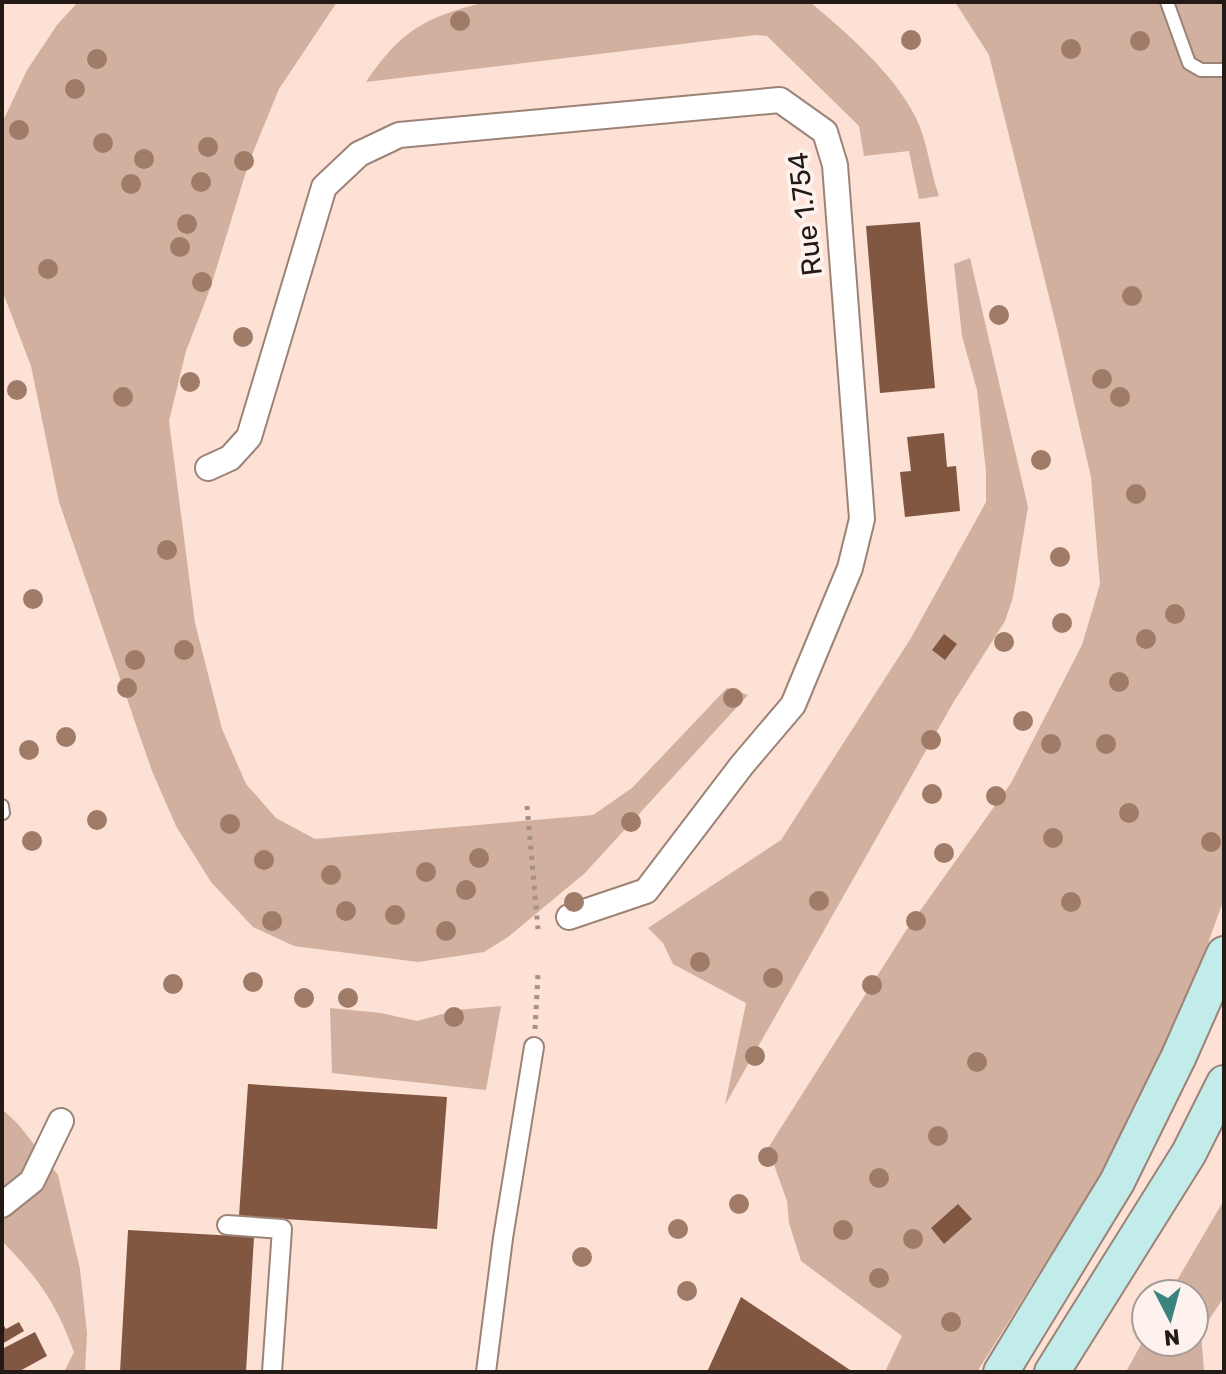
<svg xmlns="http://www.w3.org/2000/svg" width="1226" height="1374" font-family="Rubik,sans-serif">
<style>
.green{fill:#d1b09f}
.building{fill:#825742}
.lines{fill:none;stroke-linecap:round;stroke-linejoin:round}
.service-casing{stroke:#9b8377;stroke-width:16}
.pedestrian-casing{stroke:#9b8377;stroke-width:22}
.minor-casing{stroke:#9b8377;stroke-width:28}
.secondary-casing{stroke:#9b8377;stroke-width:38}
.path{stroke:#a59187;stroke-width:5;stroke-dasharray:4 6;stroke-linecap:butt}
.service{stroke:#fff;stroke-width:12}
.pedestrian{stroke:#fff;stroke-width:18}
.minor{stroke:#fff;stroke-width:24}
.secondary{stroke:#c2ecea;stroke-width:34}
.tree{fill:#a07b67}
.labels{text-anchor:middle;dominant-baseline:central;stroke-width:8;stroke-linejoin:round;paint-order:stroke}
.street-label{font-size:28px;fill:#231a15;stroke:#fdf2ed}
</style>
<rect width="100%" height="100%" fill="#fce1d4"/>
<path class="green" d="M78,2H337L279,89L249,162L210,289L186,351L169,421L195,623L222,729L246,784L276,818L315,839L593,815L632,788L727,688L748,695L585,873L508,937L484,952L418,962L294,946L253,927L211,882L176,826L152,771L59,502L31,366L2,290V123L27,70L57,25Z
M486,2L811,3C847,33 895,75 916,118C928,143 930,171 939,196L919,199L909,151L864,156L859,126L767,36L756,35L366,82C402,29 426,17 486,2Z
M955,2H1224V899L1178,1026L1107,1165L977,1372H885L902,1336L801,1261L789,1223L787,1201L768,1148L905,932L1011,783L1082,645L1100,584L1091,477L1058,333L989,55Z
M970,258L1028,507L1013,597L1005,621L953,703L725,1105L746,1003L673,964L663,943L648,928L781,840L911,638L986,502V471L977,390L962,336L954,264Z
M501,1006L486,1090L332,1073L330,1008L381,1013L417,1021L457,1010Z
M2,1109L18,1124L58,1175L80,1269L87,1333L85,1372H64L74,1352C56,1303 39,1279 2,1241Z
M1224,1200V1297L1201,1332L1204,1372H1126L1146,1335V1342H1194V1294H1169Z"/>
<path class="building" d="M920,222L935,388L880,393L866,226Z
M944,433L947,467L956,466L960,511L905,517L900,472L911,471L907,437Z
M944,634L957,644L945,660L932,650Z
M248,1084L447,1097L437,1229L239,1216Z
M958,1204L972,1219L944,1244L931,1228Z
M128,1230L254,1237L246,1372H120Z
M741,1297L853,1372H707Z
M19,1322L24,1331L2,1344V1323L6,1329Z
M35,1332L47,1356L18,1372H2V1349Z"/>
<g class="lines">
<g class="service-casing">
<path id="service" d="M1167,2L1189,63L1201,70H1224
M2,806L3,813"/>
</g>
<g class="pedestrian-casing">
<path id="pedestrian" d="M227,1225L282,1229L272,1372
M486,1372L503,1238L534,1047"/>
</g>
<g class="minor-casing">
<path id="minor" d="M208,468L230,458L249,437L324,187L359,154L399,135L780,100L825,132L835,165L862,519L850,568L793,705L742,765L646,891L569,917
M2,1205L32,1181L61,1121"/>
</g>
<g class="secondary-casing">
<path id="secondary" d="M1001,1372L1117,1182L1179,1056L1224,954
M1052,1372L1189,1153L1224,1083"/>
</g>
<path class="path" d="M527,806L538,929
M535,1029L538,974"/>
<use href="#service" class="service"/>
<use href="#pedestrian" class="pedestrian"/>
<use href="#minor" class="minor"/>
<use href="#secondary" class="secondary"/>
</g>
<g class="tree">
<circle cx="460" cy="21" r="10"/>
<circle cx="911" cy="40" r="10"/>
<circle cx="1140" cy="41" r="10"/>
<circle cx="1071" cy="49" r="10"/>
<circle cx="97" cy="59" r="10"/>
<circle cx="75" cy="89" r="10"/>
<circle cx="19" cy="130" r="10"/>
<circle cx="103" cy="143" r="10"/>
<circle cx="208" cy="147" r="10"/>
<circle cx="144" cy="159" r="10"/>
<circle cx="244" cy="161" r="10"/>
<circle cx="201" cy="182" r="10"/>
<circle cx="131" cy="184" r="10"/>
<circle cx="187" cy="224" r="10"/>
<circle cx="180" cy="247" r="10"/>
<circle cx="48" cy="269" r="10"/>
<circle cx="202" cy="282" r="10"/>
<circle cx="1132" cy="296" r="10"/>
<circle cx="999" cy="315" r="10"/>
<circle cx="243" cy="337" r="10"/>
<circle cx="1102" cy="379" r="10"/>
<circle cx="190" cy="382" r="10"/>
<circle cx="17" cy="390" r="10"/>
<circle cx="123" cy="397" r="10"/>
<circle cx="1120" cy="397" r="10"/>
<circle cx="1041" cy="460" r="10"/>
<circle cx="1136" cy="494" r="10"/>
<circle cx="167" cy="550" r="10"/>
<circle cx="1060" cy="557" r="10"/>
<circle cx="33" cy="599" r="10"/>
<circle cx="1175" cy="614" r="10"/>
<circle cx="1062" cy="623" r="10"/>
<circle cx="1146" cy="639" r="10"/>
<circle cx="1004" cy="642" r="10"/>
<circle cx="184" cy="650" r="10"/>
<circle cx="135" cy="660" r="10"/>
<circle cx="1119" cy="682" r="10"/>
<circle cx="127" cy="688" r="10"/>
<circle cx="733" cy="698" r="10"/>
<circle cx="1023" cy="721" r="10"/>
<circle cx="66" cy="737" r="10"/>
<circle cx="931" cy="740" r="10"/>
<circle cx="1051" cy="744" r="10"/>
<circle cx="1106" cy="744" r="10"/>
<circle cx="29" cy="750" r="10"/>
<circle cx="932" cy="794" r="10"/>
<circle cx="996" cy="796" r="10"/>
<circle cx="1129" cy="813" r="10"/>
<circle cx="97" cy="820" r="10"/>
<circle cx="631" cy="822" r="10"/>
<circle cx="230" cy="824" r="10"/>
<circle cx="1053" cy="838" r="10"/>
<circle cx="32" cy="841" r="10"/>
<circle cx="1211" cy="842" r="10"/>
<circle cx="944" cy="853" r="10"/>
<circle cx="479" cy="858" r="10"/>
<circle cx="264" cy="860" r="10"/>
<circle cx="426" cy="872" r="10"/>
<circle cx="331" cy="875" r="10"/>
<circle cx="466" cy="890" r="10"/>
<circle cx="819" cy="901" r="10"/>
<circle cx="574" cy="902" r="10"/>
<circle cx="1071" cy="902" r="10"/>
<circle cx="346" cy="911" r="10"/>
<circle cx="395" cy="915" r="10"/>
<circle cx="272" cy="921" r="10"/>
<circle cx="916" cy="921" r="10"/>
<circle cx="446" cy="931" r="10"/>
<circle cx="700" cy="962" r="10"/>
<circle cx="773" cy="978" r="10"/>
<circle cx="253" cy="982" r="10"/>
<circle cx="173" cy="984" r="10"/>
<circle cx="872" cy="985" r="10"/>
<circle cx="304" cy="998" r="10"/>
<circle cx="348" cy="998" r="10"/>
<circle cx="454" cy="1017" r="10"/>
<circle cx="755" cy="1056" r="10"/>
<circle cx="977" cy="1062" r="10"/>
<circle cx="938" cy="1136" r="10"/>
<circle cx="768" cy="1157" r="10"/>
<circle cx="879" cy="1178" r="10"/>
<circle cx="739" cy="1204" r="10"/>
<circle cx="678" cy="1229" r="10"/>
<circle cx="843" cy="1230" r="10"/>
<circle cx="913" cy="1239" r="10"/>
<circle cx="582" cy="1257" r="10"/>
<circle cx="879" cy="1278" r="10"/>
<circle cx="687" cy="1291" r="10"/>
<circle cx="951" cy="1322" r="10"/>
</g>
<g class="labels">
<g class="street-label">
<text transform="translate(805 214) rotate(-97)">Rue 1.754</text>
</g>
</g>
<rect width="1226" height="1374" fill="none" stroke="#231a15" stroke-width="8"/>
<g transform="translate(1170 1318) rotate(174)"><circle r="38" fill="#fdf2ed" stroke="#a69c97" stroke-width="2"/>
<path d="M0-6L14 30L0 20L-14 30Z" fill="#3b837e"/>
<text y="-12" font-size="22" font-weight="bold" text-anchor="middle" fill="#231a15">N</text>
</g>
</svg>
